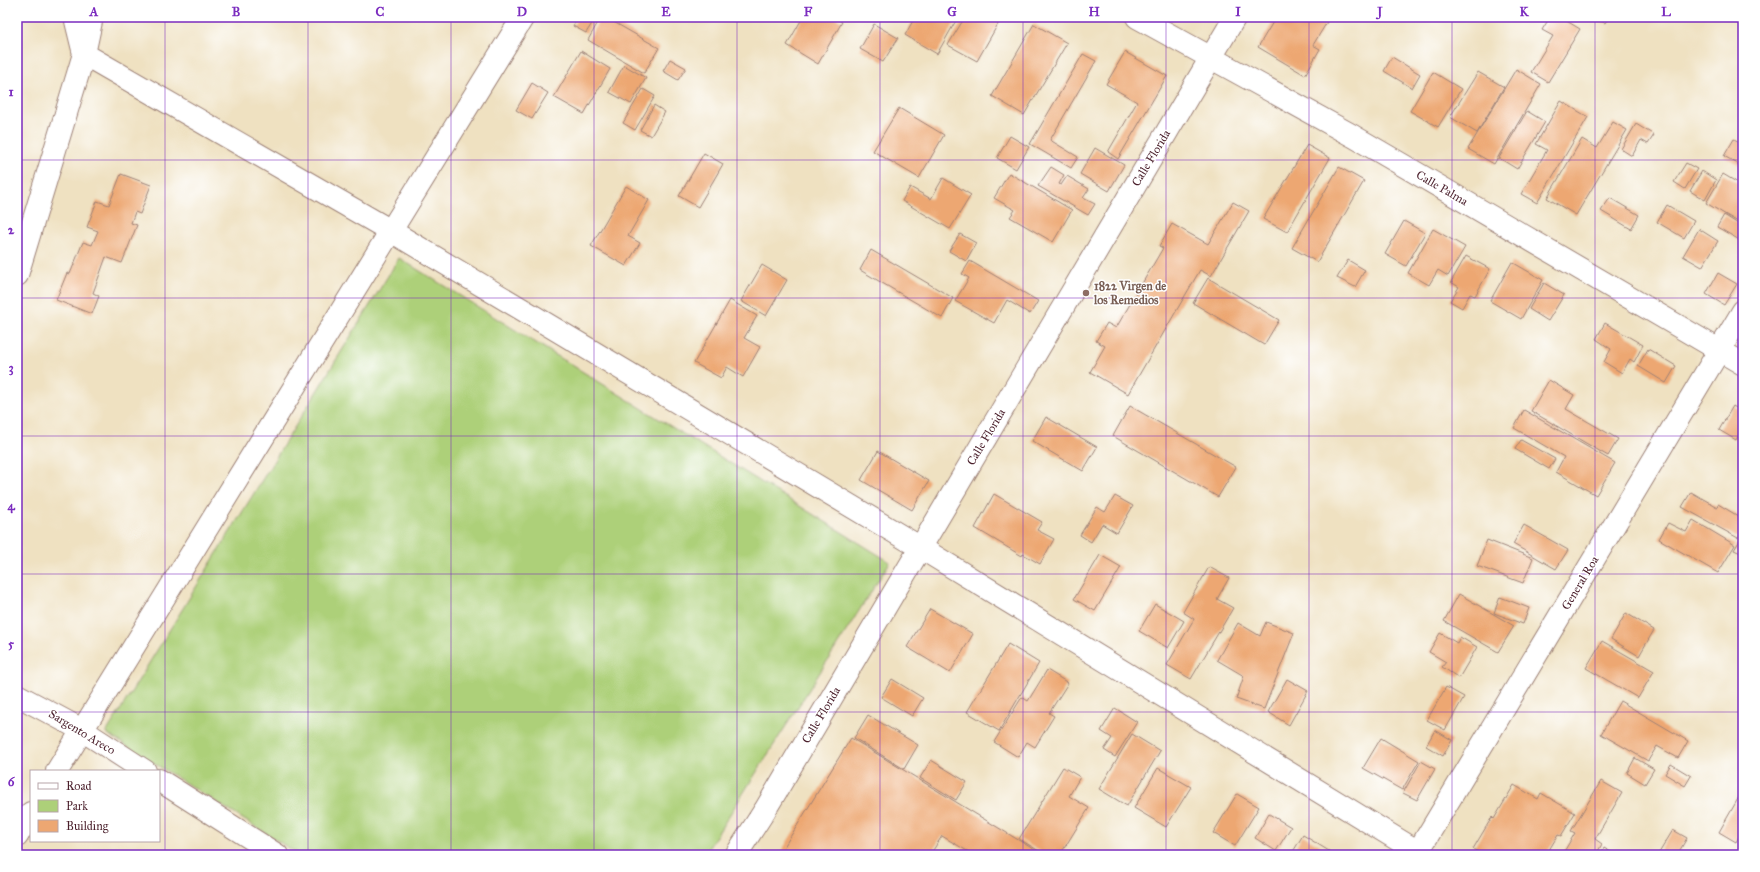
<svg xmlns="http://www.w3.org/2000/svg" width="1760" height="872" font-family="'IM FELL Great Primer',serif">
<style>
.green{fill:#add079;stroke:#7c7852}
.building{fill:#eda772}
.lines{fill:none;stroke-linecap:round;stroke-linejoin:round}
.street-casing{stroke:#9c8076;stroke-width:24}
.street{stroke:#fff;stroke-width:22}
.grid{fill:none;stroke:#7b2cbf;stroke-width:1;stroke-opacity:0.55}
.education-dot{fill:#8d6e63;stroke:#fff;stroke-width:1.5}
.labels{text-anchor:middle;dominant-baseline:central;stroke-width:3;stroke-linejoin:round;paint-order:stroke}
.street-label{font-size:12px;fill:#4a1f2b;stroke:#fff}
.education-label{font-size:12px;font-weight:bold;fill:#785e54;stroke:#fff;text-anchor:start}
.neatline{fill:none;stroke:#7b2cbf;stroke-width:1.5}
.grid-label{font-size:13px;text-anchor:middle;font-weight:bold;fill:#7b2cbf}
</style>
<rect width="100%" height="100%" fill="#fff"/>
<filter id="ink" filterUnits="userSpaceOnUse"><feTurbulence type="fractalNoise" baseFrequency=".025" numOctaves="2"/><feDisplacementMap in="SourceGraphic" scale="8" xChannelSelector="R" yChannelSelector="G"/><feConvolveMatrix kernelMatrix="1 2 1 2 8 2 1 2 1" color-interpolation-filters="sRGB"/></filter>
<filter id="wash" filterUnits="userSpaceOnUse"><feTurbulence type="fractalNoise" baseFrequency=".012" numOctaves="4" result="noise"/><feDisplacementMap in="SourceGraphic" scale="16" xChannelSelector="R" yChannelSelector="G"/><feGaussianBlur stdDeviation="0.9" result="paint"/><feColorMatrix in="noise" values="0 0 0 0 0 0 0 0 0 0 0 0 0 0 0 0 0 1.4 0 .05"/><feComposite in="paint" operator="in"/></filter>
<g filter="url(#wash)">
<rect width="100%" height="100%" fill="#efe1c1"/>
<path class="green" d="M399,258L890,562L704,855H300L106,733Z"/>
<g id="blocks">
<path class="building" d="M578,17H596L586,33L573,26Z
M601,17H605L659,48L644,73L588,40Z
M803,17H834L842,22L818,64L787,45Z
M915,17H958L937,54L905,35Z
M965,17H1002L977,61L948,45Z
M1276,17H1319L1327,22L1313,45L1320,49L1305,75L1258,47Z
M1550,17H1560L1580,29L1548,82L1531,72L1553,36L1542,30Z
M1594,17H1609L1605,23Z
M874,24L898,38L883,62L860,49Z
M1034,24L1067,43L1024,115L992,96Z
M581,51L610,69L584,114L554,97Z
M1125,52L1167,76L1118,159L1108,152L1137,102L1106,84Z
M1083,54L1096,61L1050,140L1078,157L1071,168L1030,144Z
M1392,57L1420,74L1412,88L1384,71Z
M670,59L686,68L678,80L663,71Z
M624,65L646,78L631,104L609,92Z
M1516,69L1541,84L1494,164L1468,149Z
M1433,72L1461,89L1438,127L1410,111Z
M1478,72L1504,87L1477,133L1450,117Z
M532,83L548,93L532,119L516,110Z
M643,89L655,96L635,130L623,123Z
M1561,101L1588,117L1537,203L1521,194L1547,150L1536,144Z
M654,105L665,112L651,136L640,130Z
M899,108L944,135L919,178L873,151Z
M1527,111L1545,122L1517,169L1499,158Z
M1613,122L1627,130L1576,215L1547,198L1582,139L1597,148Z
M1636,124L1654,135L1648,144L1641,140L1632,156L1621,149Z
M1010,136L1029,147L1016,169L997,158Z
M1734,139L1743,144V167L1724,156Z
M1307,145L1330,158L1287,232L1263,219Z
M1095,148L1124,165L1109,191L1080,174Z
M704,153L723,164L698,207L679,196Z
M1686,163L1697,169L1685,189L1674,182Z
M1051,167L1064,175L1059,184L1061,185L1067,176L1089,189L1083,198L1095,204L1088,215L1038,186Z
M1339,167L1364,181L1317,262L1292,248Z
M1702,171L1716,180L1705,200L1690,191Z
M1009,173L1072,210L1053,242L1010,217L1015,210L994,198Z
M121,174L151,185L140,214L135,212L131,223L137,225L122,263L106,257L93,293L99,296L92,314L56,300L67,273L70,274L83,242L92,245L98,231L87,227L97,201L109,205Z
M1723,174L1738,183L1743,174V225L1706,203Z
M943,178L971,195L950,229L902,201L910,187L931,199Z
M626,186L649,200L628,236L640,243L626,266L591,246Z
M1610,198L1639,215L1631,229L1601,211Z
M1233,202L1249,211L1211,276L1200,270L1128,394L1090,372L1105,346L1096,341L1107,323L1116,328L1163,248L1159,246L1172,224L1208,244Z
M1667,205L1694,221L1684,238L1657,222Z
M1724,215L1743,227V242L1717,227Z
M1404,221L1425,233L1406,266L1385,254Z
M1433,229L1465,247L1448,276L1438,270L1429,285L1408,273Z
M1699,229L1718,241L1702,267L1683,256Z
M960,234L976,243L966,261L949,251Z
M871,250L953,298L942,318L860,270Z
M1466,256L1490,269L1475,296L1470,294L1462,308L1450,301L1459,287L1451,282Z
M1348,260L1365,270L1355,287L1337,278Z
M970,261L1038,301L1030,314L1007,300L994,323L955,301L969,278L962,274Z
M1512,262L1543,280L1521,319L1490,301Z
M762,265L787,280L766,316L741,301Z
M1718,273L1737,284L1724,305L1706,294Z
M1208,278L1279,320L1264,345L1193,303Z
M1544,283L1564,295L1548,321L1529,309Z
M730,300L757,316L744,338L760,347L743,377L727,367L721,378L694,363Z
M1605,323L1643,345L1634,362L1630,359L1622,373L1604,362L1611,349L1596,339Z
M1648,349L1676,366L1666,383L1638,366Z
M1549,380L1574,395L1566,409L1618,439L1608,456L1531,411Z
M1130,406L1236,467L1218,497L1113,436Z
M1733,406L1743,412V427L1736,440L1719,430Z
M1524,410L1615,463L1596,495L1556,472L1564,457L1514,428Z
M1046,417L1097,447L1083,471L1032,441Z
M1521,440L1555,459L1549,469L1515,449Z
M878,451L929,481L912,510L861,480Z
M1691,492L1717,507L1718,504L1743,519V529L1738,538L1682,507Z
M994,494L1042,522L1037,530L1054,539L1040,564L1023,554L1022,556L975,528Z
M1115,496L1133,506L1117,533L1102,524L1091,542L1080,535L1097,507L1105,512Z
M1693,520L1735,545L1718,573L1659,539L1668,523L1686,532Z
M1524,525L1568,550L1556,569L1513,544Z
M1743,535V554L1734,550Z
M1487,540L1533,558L1523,583L1477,566Z
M1100,555L1121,567L1095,611L1074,599Z
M1209,567L1229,578L1217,599L1233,608L1191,679L1167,665L1194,619L1183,612Z
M1459,594L1514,626L1498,652L1444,621Z
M1500,597L1529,608L1523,624L1494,613Z
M1155,604L1184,621L1168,648L1139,631Z
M930,609L973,634L950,673L907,647Z
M1626,613L1654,630L1639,656L1611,639Z
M1266,622L1294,633L1264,709L1236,699L1244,676L1217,660L1238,623L1260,636Z
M1440,633L1457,643L1460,637L1477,647L1459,678L1442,667L1446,662L1429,652Z
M1602,641L1654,671L1638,698L1586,668Z
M1008,644L1039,663L999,731L967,712Z
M1047,670L1068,683L1049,713L1054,716L1035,747L1027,742L1018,757L994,742L1022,697L1028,701Z
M892,679L923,698L912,716L881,697Z
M1287,679L1308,691L1289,725L1268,712Z
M1446,687L1464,697L1445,730L1427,720Z
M1620,701L1688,741L1678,758L1657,746L1648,761L1601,734Z
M1115,708L1137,722L1115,757L1104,750L1112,738L1101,731Z
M868,715L918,745L904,769L854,738Z
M1435,730L1452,740L1443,756L1426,746Z
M1132,734L1160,751L1127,806L1099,789Z
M851,738L1043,855H974L942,836L930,855H779Z
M1381,738L1419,761L1402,790L1363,768Z
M1635,758L1654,769L1645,784L1627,773Z
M931,760L967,782L956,800L920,778Z
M1421,761L1435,769L1417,800L1403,793Z
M1671,764L1691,776L1685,786L1665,774Z
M1063,767L1080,777L1069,796L1089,808L1060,855H1046L1019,839Z
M1158,768L1191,787L1166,827L1134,808Z
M1601,781L1622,793L1595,839L1602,844L1596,855H1562L1575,833L1571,831Z
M1514,785L1538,799L1541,793L1575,813L1561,836L1558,835L1546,855H1483L1473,849L1492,817L1494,819Z
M1237,794L1259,807L1235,846L1213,833Z
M1739,797L1743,800V829L1736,842L1719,832Z
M1269,814L1291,827L1276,851L1255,838Z
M1673,830L1687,838L1677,855H1663L1659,853Z
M1303,835L1329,851L1326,855H1291Z
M1604,848L1616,855H1600Z"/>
</g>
</g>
<g filter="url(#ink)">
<use href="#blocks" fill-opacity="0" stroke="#9c8076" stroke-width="1"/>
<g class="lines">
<g class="street-casing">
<path id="street" d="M75,17L84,54L391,231L921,548L1423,855
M1137,17L1353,136L1743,364
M17,275L84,54L92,17
M17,695L82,730L145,771
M57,771L523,17
M159,780L277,855
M17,836L31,813
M736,855L765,810L1235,17
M1416,855L1743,311"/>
</g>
<use href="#street" class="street"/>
</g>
</g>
<path class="grid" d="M165,17V855M308,17V855M451,17V855M594,17V855M737,17V855M880,17V855M1023,17V855M1166,17V855M1309,17V855M1452,17V855M1595,17V855M17,160H1743M17,298H1743M17,436H1743M17,574H1743M17,712H1743"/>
<circle class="education-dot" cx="1086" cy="293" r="4"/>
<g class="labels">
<g class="street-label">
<text transform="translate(1151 158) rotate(-59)">Calle Florida</text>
<text transform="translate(1442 188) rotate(30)">Calle Palma</text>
<text transform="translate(986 437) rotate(-59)">Calle Florida</text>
<text transform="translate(1580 583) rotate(-59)">General Roa</text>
<text transform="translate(821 715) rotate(-59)">Calle Florida</text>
<text transform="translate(82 732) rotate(31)">Sargento Areco</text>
</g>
<g class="education-label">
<text x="1094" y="286">1822 Virgen de<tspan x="1094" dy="14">los Remedios</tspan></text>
</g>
</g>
<rect width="1760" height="872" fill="none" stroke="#fff" stroke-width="44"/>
<rect x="30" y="770" width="130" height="72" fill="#ffffff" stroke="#b7a5aa"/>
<rect x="38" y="783" width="20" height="6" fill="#ffffff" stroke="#b7a5aa"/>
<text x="66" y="790" font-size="12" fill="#4a1f2b">Road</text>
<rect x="38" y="800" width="20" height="12" fill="#add079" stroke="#b7a5aa"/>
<text x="66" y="810" font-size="12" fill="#4a1f2b">Park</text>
<rect x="38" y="820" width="20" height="12" fill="#eda772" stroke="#b7a5aa"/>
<text x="66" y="830" font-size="12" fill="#4a1f2b">Building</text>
<rect x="22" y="22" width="1716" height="828" class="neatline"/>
<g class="grid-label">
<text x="94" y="16">A</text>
<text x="236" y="16">B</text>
<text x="380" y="16">C</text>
<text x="522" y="16">D</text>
<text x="666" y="16">E</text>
<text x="808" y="16">F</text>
<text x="952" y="16">G</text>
<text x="1094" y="16">H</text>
<text x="1238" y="16">I</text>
<text x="1380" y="16">J</text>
<text x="1524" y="16">K</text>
<text x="1666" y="16">L</text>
<text x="11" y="96">1</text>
<text x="11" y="234">2</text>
<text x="11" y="372">3</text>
<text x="11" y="510">4</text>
<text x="11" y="648">5</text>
<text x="11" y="786">6</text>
</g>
</svg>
